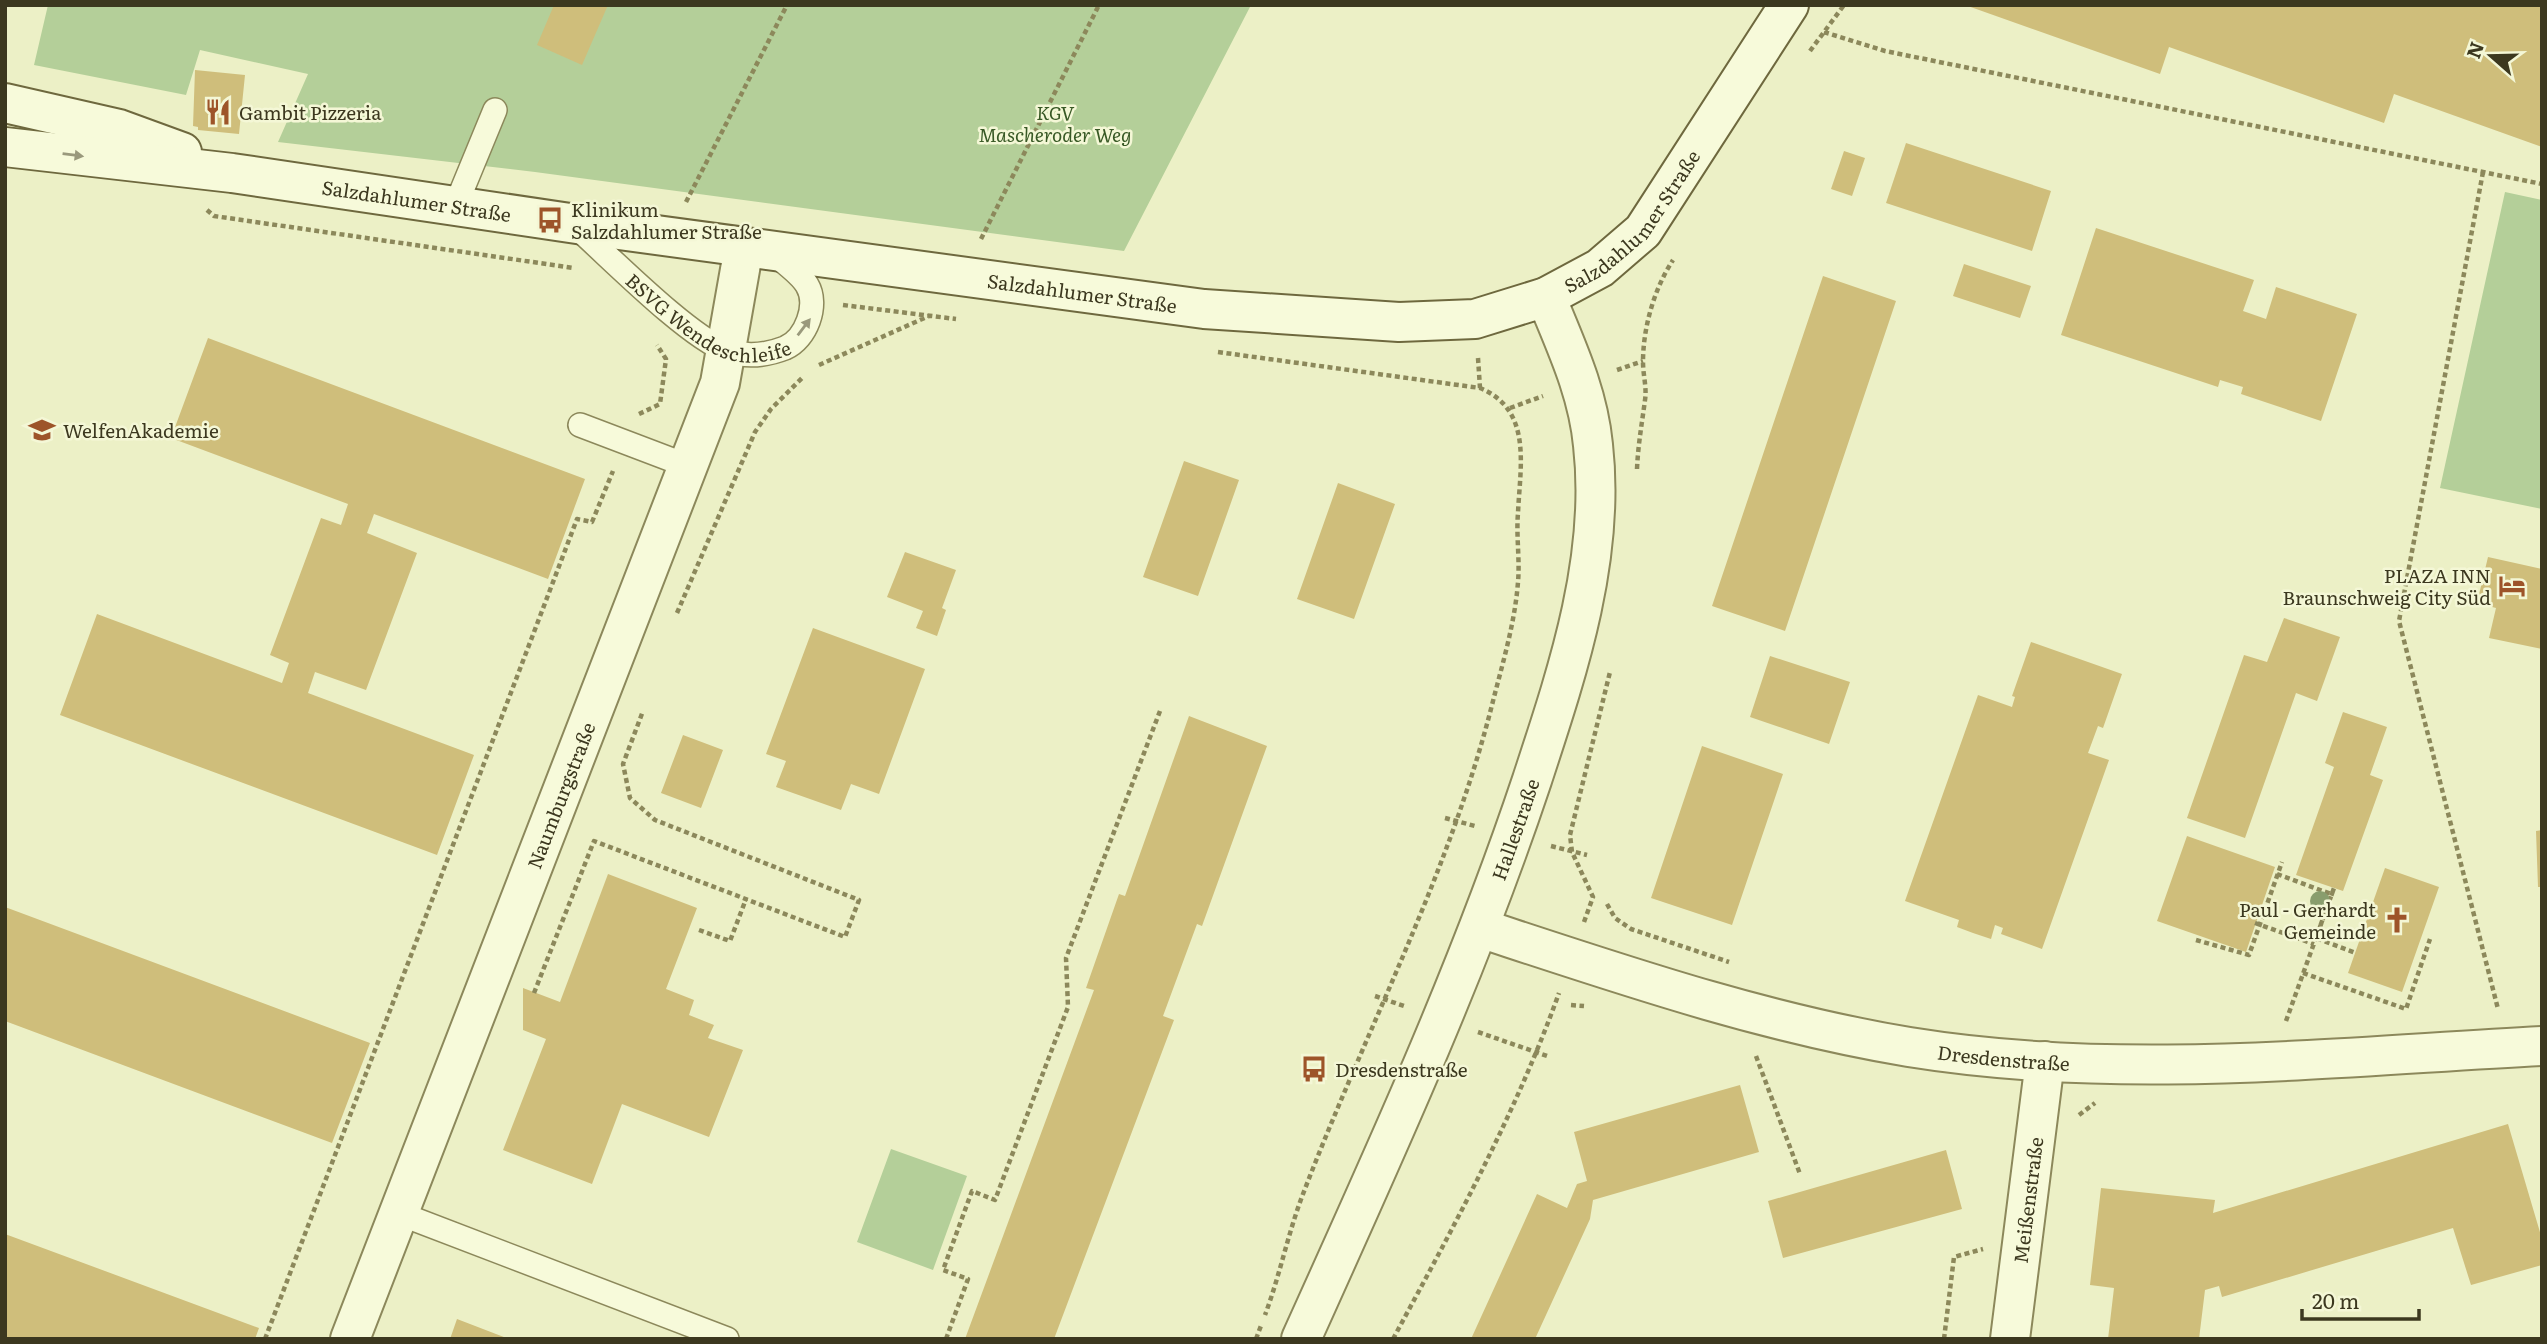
<svg xmlns="http://www.w3.org/2000/svg" width="2547" height="1344" font-family="Literata,serif">
<style>
.green{fill:#b4cf99}
.building{fill:#cfbe7b}
.lines{fill:none;stroke-linecap:round;stroke-linejoin:round}
.service-casing{stroke:#8c885b;stroke-width:26}
.minor-casing{stroke:#8c885b;stroke-width:42}
.tertiary-casing{stroke:#8c885b;stroke-width:42}
.secondary-casing{stroke:#6e683e;stroke-width:42}
.path{stroke:#8c885b;stroke-width:4.5;stroke-dasharray:5 3.5;stroke-linecap:butt}
.service{stroke:#f7fada;stroke-width:23}
.minor{stroke:#f7fada;stroke-width:38}
.tertiary{stroke:#f7fada;stroke-width:38}
.secondary{stroke:#f7fada;stroke-width:38}
.tree{fill:#899d6d}
.oneway{fill:#9a997c}
.labels{text-anchor:middle;dominant-baseline:central;stroke-width:5;stroke-linejoin:round;paint-order:stroke}
.poi-label{font-size:19px;fill:#3c381f;stroke:#f4f7d6;text-anchor:start}
.park-label{font-size:19px;font-style:italic;fill:#385925;stroke:#f4f7d6}
.street-label{font-size:19px;fill:#3c381f;stroke:#f4f7d6}
</style>
<rect width="100%" height="100%" fill="#ecf0c6"/>
<path class="green" d="M48,5H1251L1124,251L535,172L278,142L308,74L200,50L186,95L34,65Z
M2505,192L2542,200V509L2440,488Z
M891,1149L967,1176L933,1270L857,1242Z"/>
<path class="building" d="M554,5H608L582,65L537,45Z
M1965,5H2542V147L2394,94L2384,123L2169,47L2160,74Z
M195,70L245,75L239,134L198,130V127L193,126Z
M1906,143L2051,191L2032,251L1886,203Z
M1844,151L1865,158L1852,196L1831,189Z
M2096,228L2254,280L2243,311L2266,319L2276,287L2357,314L2321,421L2241,394L2243,387L2220,380L2218,387L2061,335Z
M1964,264L2031,286L2020,318L1953,296Z
M1823,276L1896,301L1785,631L1712,606Z
M208,338L585,479L548,579L374,514L367,533L417,553L366,690L315,672L308,693L474,755L437,855L60,715L97,614L282,683L289,663L270,655L321,518L341,525L348,504L171,438Z
M1184,461L1239,480L1198,596L1143,577Z
M1338,483L1395,504L1354,619L1297,599Z
M905,552L956,570L942,608L946,610L937,636L916,628L923,611L887,597Z
M2488,557L2542,569V649L2489,638L2496,608L2477,603Z
M2284,618L2340,637L2317,701L2296,693L2245,838L2187,818L2244,655L2267,662Z
M813,628L925,669L879,794L851,784L841,810L776,787L786,761L766,754Z
M2031,642L2122,674L2103,728L2098,726L2088,753L2109,760L2042,949L2001,934L2003,928L1995,925L1991,939L1973,933L1957,927L1959,920L1905,901L1978,695L2012,707L2015,697L2012,696Z
M1770,656L1850,682L1829,744L1750,717Z
M2343,712L2387,727L2370,775L2383,780L2343,891L2296,875L2334,767L2325,763Z
M1189,716L1267,746L1202,926L1197,924L1163,1016L1174,1020L1054,1339H965L1094,990L1086,988L1119,894L1125,896Z
M683,735L723,750L701,808L661,793Z
M1702,746L1783,774L1732,925L1651,898Z
M2542,830V887H2538L2536,831Z
M2187,836L2275,867L2246,952L2157,921Z
M2385,868L2439,887L2402,992L2348,973Z
M608,874L697,908L666,989L694,1000L689,1015L714,1025L708,1038L743,1050L709,1137L622,1104L592,1184L503,1150L546,1039L523,1030V988L560,1002Z
M5,907L370,1043L332,1143L5,1021Z
M1740,1085L1759,1152L1593,1200L1590,1219L1535,1339H1471L1537,1194L1567,1208L1577,1184L1587,1181L1574,1132Z
M2508,1124L2542,1239V1265L2471,1285L2453,1228L2222,1297L2219,1286L2205,1290L2199,1339H2108L2114,1288L2090,1285L2101,1188L2215,1200L2213,1213Z
M1946,1150L1962,1209L1783,1258L1768,1201Z
M5,1234L259,1328L255,1339H5Z
M457,1319L509,1339H450Z"/>
<g class="lines">
<g class="service-casing">
<g id="service">
<path d="M455,207L495,110"/>
<path id="s1" d="M575,226C610,257 687,336 727,351C746,357 767,355 785,348C806,339 819,305 807,285C800,273 783,262 772,252"/>
<path d="M580,425L688,466"/>
<path d="M398,1213L727,1339"/>
</g>
</g>
<g class="minor-casing">
<g id="minor">
<path id="s2" d="M1480,928C1620,974 1763,1023 1909,1047C2119,1081 2331,1057 2542,1046"/>
<path id="s3" d="M350,1339L720,383L744,247"/>
<path id="s4" d="M2010,1339L2045,1061"/>
</g>
</g>
<g class="tertiary-casing">
<g id="tertiary">
<path id="s5" d="M1301,1339C1384,1155 1468,972 1532,780C1567,673 1606,559 1593,445C1588,392 1566,346 1546,297"/>
</g>
</g>
<g class="secondary-casing">
<g id="secondary">
<path d="M5,103L119,129L182,152"/>
<path id="s6" d="M5,147L232,173L597,227L1204,309L1399,322L1475,319L1546,297L1600,268L1643,231L1789,5"/>
</g>
</g>
<path class="path" d="M1824,32L1885,51L2542,184
M1810,51L1844,5
M2483,172L2399,621L2498,1009
M686,202L787,5
M207,210L214,216L574,268
M981,239L1099,5
M843,305L956,319
M1218,352L1480,388C1533,410 1520,466 1518,513C1516,536 1520,559 1518,582C1515,622 1503,662 1493,701C1450,873 1366,1029 1303,1194C1288,1233 1280,1275 1265,1315
M1478,358L1480,388
M819,365L929,316
M1617,370L1643,361
M1510,408L1543,396
M639,414L660,404L666,359L657,345
M1637,469C1638,445 1642,423 1645,400C1647,388 1643,375 1643,362C1643,328 1654,289 1673,260
M677,613L755,432L771,409L803,377
M1445,818L1475,826
M1551,846L1587,855
M2277,874L2331,894
M1607,904L1615,918L1631,929L1729,962
M1584,922L1593,897L1572,852L1570,835L1610,672
M2255,923L2314,944
M699,930L730,941L746,899
M2196,940L2249,955L2282,862
M2303,973L2406,1009L2430,939
M534,993L594,841L845,937L859,900L655,820L630,798L623,764L643,711
M1375,996L1404,1006
M1571,1005L1584,1006
M2286,1021L2334,888L2316,938L2356,953
M1478,1032L1550,1057
M1756,1056L1800,1174
M2079,1115L2095,1103
M265,1339L577,519L592,522L613,471
M946,1339L968,1279L943,1270L972,1191L995,1200L1068,1007L1066,958L1160,711
M1256,1339L1262,1323
M1393,1339C1454,1226 1516,1113 1559,993
M1944,1339L1954,1257L1983,1249"/>
<use href="#service" class="service"/>
<use href="#minor" class="minor"/>
<use href="#tertiary" class="tertiary"/>
<use href="#secondary" class="secondary"/>
</g>
<circle class="tree" cx="2320" cy="901" r="10"/>
<defs><path id="oneway-solid" d="M-6-.8H1V-3.2L6.5 0L1 3.2V.8H-6Z" transform="scale(1.75)"/></defs>
<g class="oneway">
<use href="#oneway-solid" transform="translate(73 155) rotate(7)"/>
<use href="#oneway-solid" transform="translate(804 327) rotate(-53)"/>
</g>
<defs>
<g id="restaurant-bare" transform="scale(2.1)"><path d="M-5-6h1v4h1v-4h1v4h1v-4h1v5L-1.5 .5V6h-2V.5L-5-1ZM5-6V6H3V1.5H1.5Q1.5-4 5-6Z" fill="#9d5429" stroke="#f4f7d6" stroke-width="2.5" paint-order="stroke"/></g>
<g id="bus-bare" transform="scale(2.1)"><path d="M-5-6H5V4H4V6H2V4H-2V6H-4V4H-5ZM-3.5-4V0h7V-4ZM-3.5 1.2v1.5H-2V1.2ZM2 1.2v1.5H3.5V1.2Z" fill="#9d5429" stroke="#f4f7d6" stroke-width="2.5" paint-order="stroke"/></g>
<g id="university-bare" transform="scale(2.1)"><path d="M0-5L7-2L0 1L-7-2ZM-4 1L0 2.5L4 1V4Q0 6-4 4Z" fill="#9d5429" stroke="#f4f7d6" stroke-width="2.5" paint-order="stroke"/></g>
<g id="hotel-bare" transform="scale(2.1)"><path d="M-6-4.5h1.5V1H6V5H4.5V3h-9V5H-6ZM-4 0a1.8 1.8 0 1 1 3.6 0ZM.5 0V-2.5h3Q6-2.5 6 0Z" fill="#9d5429" stroke="#f4f7d6" stroke-width="2.5" paint-order="stroke"/></g>
<g id="church-bare" transform="scale(2.1)"><path d="M-1.2-6h2.4v3.5h3.3v2.4h-3.3V6h-2.4V-.1h-3.3v-2.4h3.3Z" fill="#9d5429" stroke="#f4f7d6" stroke-width="2.5" paint-order="stroke"/></g>
</defs>
<g fill-rule="evenodd">
<use href="#restaurant-bare" x="218" y="112"/>
<use href="#bus-bare" x="550" y="220"/>
<use href="#university-bare" x="42" y="430"/>
<use href="#hotel-bare" x="2512" y="586"/>
<use href="#church-bare" x="2397" y="920"/>
<use href="#bus-bare" x="1314" y="1069"/>
</g>
<g class="labels">
<g class="poi-label">
<text x="239" y="112">Gambit Pizzeria</text>
<text x="571" y="209">Klinikum<tspan x="571" dy="22">Salzdahlumer Straße</tspan></text>
<text x="63" y="430">WelfenAkademie</text>
<text x="2491" y="575" text-anchor="end">PLAZA INN<tspan x="2491" dy="22">Braunschweig City Süd</tspan></text>
<text x="2376" y="909" text-anchor="end">Paul - Gerhardt<tspan x="2376" dy="22">Gemeinde</tspan></text>
<text x="1335" y="1069">Dresdenstraße</text>
</g>
<g class="park-label">
<text x="1055" y="112">KGV<tspan x="1055" dy="22">Mascheroder Weg</tspan></text>
</g>
<g class="street-label">
<text stroke="none"><textPath href="#s6" startOffset="415">Salzdahlumer Straße</textPath></text>
<text stroke="none"><textPath href="#s6" startOffset="1673">Salzdahlumer Straße</textPath></text>
<text stroke="none"><textPath href="#s6" startOffset="1087">Salzdahlumer Straße</textPath></text>
<text stroke="none"><textPath href="#s1" startOffset="168">BSVG Wendeschleife</textPath></text>
<text stroke="none"><textPath href="#s3" startOffset="583">Naumburgstraße</textPath></text>
<text stroke="none"><textPath href="#s5" startOffset="553">Hallestraße</textPath></text>
<text stroke="none"><textPath href="#s2" startOffset="541">Dresdenstraße</textPath></text>
<text stroke="none"><textPath href="#s4" startOffset="140">Meißenstraße</textPath></text>
</g>
</g>
<rect width="2547" height="1344" fill="none" stroke="#3c381f" stroke-width="14"/>
<g transform="translate(2491 56) rotate(290)" stroke="#f4f7d6" stroke-width="5" paint-order="stroke">
<path d="M0-5L12 26L0 18L-12 26Z" fill="#3c381f"/>
<text y="-10" font-size="19" font-weight="bold" text-anchor="middle" fill="#3c381f">N</text>
</g>
<path d="M2302 1309v10h117v-10" fill="none" stroke="#3c381f" stroke-width="3.5"/>
<text x="2312" y="1309" font-size="21" fill="#3c381f" stroke="#f4f7d6" stroke-width="5" paint-order="stroke">20 m</text>
</svg>
